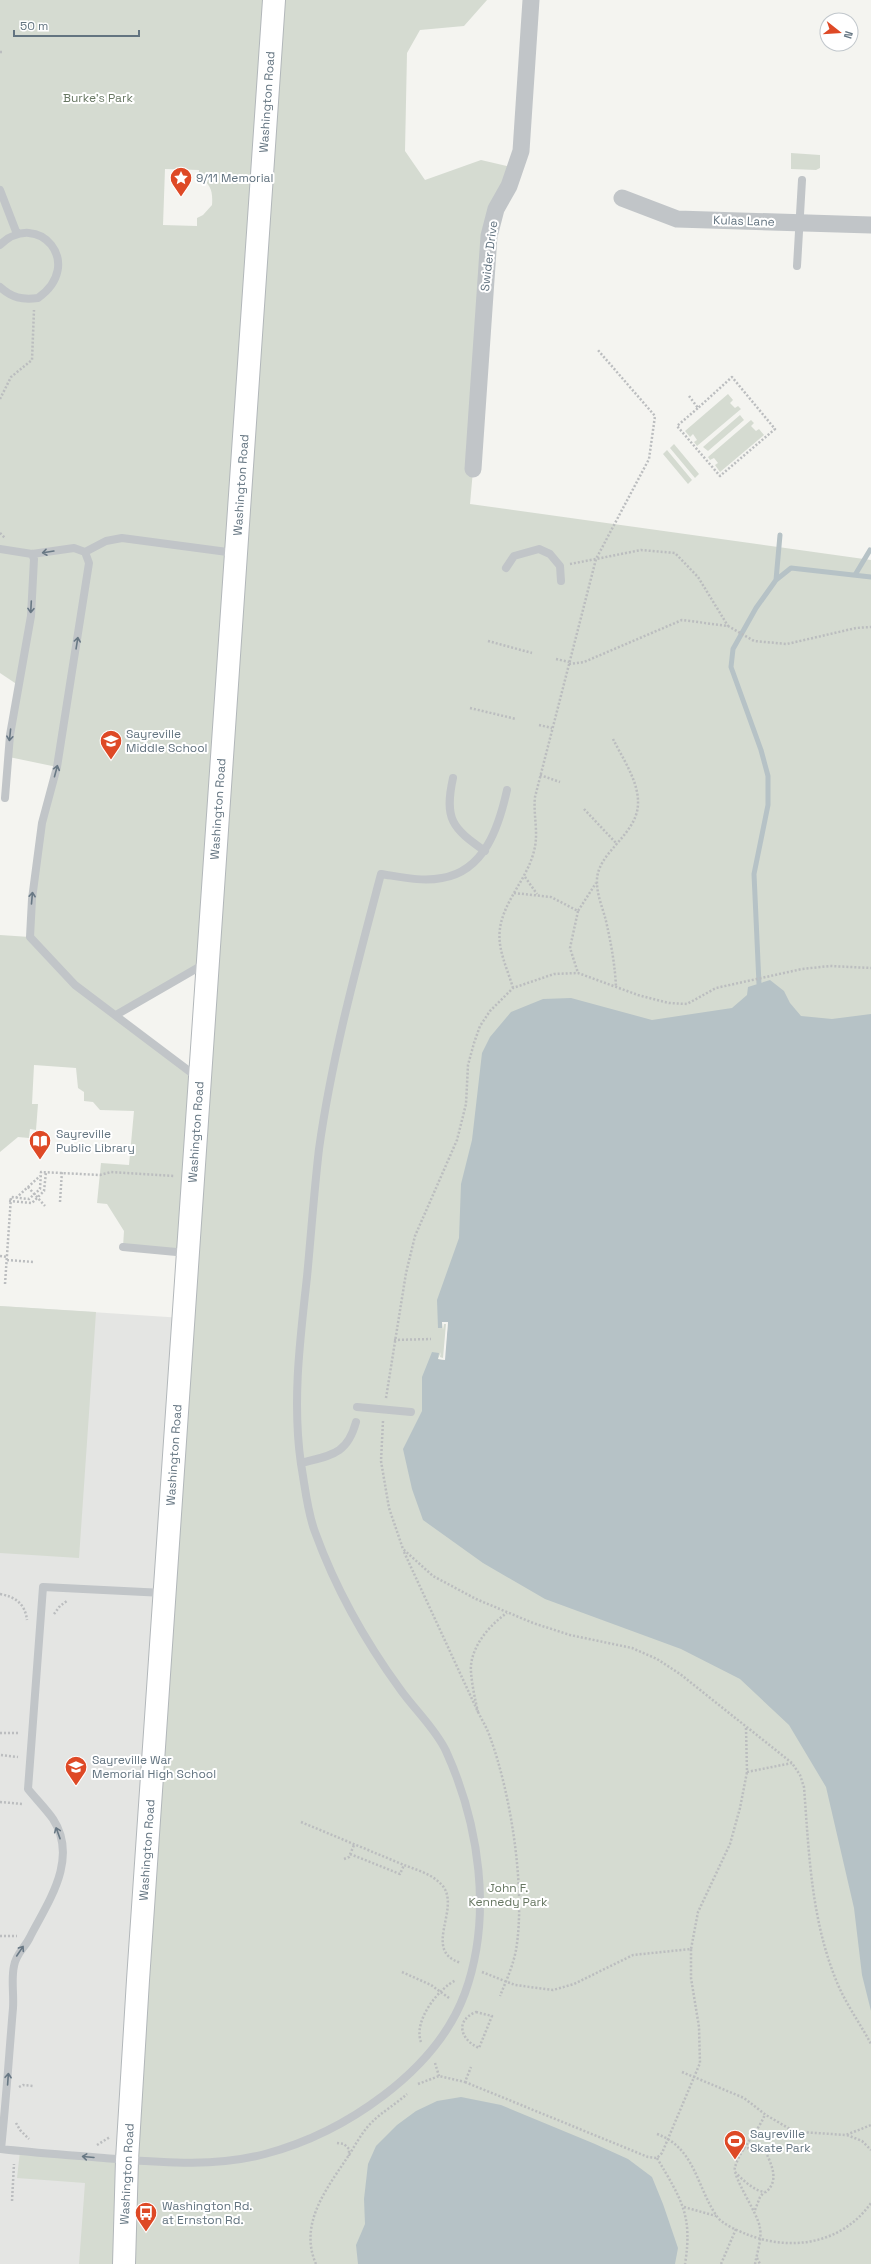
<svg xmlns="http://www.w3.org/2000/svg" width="871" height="2264" font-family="'Space Grotesk',sans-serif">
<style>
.built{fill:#e4e5e3}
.green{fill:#d5dbd1;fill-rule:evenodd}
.water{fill:#b6c2c6}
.pier{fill:#f4f4f0}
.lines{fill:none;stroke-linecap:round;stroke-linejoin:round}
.stream{stroke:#b6c2c6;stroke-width:5}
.primary-casing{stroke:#b2b7ba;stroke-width:24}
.path{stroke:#bbbdbf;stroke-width:2.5;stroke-dasharray:2 2;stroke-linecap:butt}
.service{stroke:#c1c5c8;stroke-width:8}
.minor{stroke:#c1c5c8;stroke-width:17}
.primary{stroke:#fff;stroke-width:22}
.oneway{stroke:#687884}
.labels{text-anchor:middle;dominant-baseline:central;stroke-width:4;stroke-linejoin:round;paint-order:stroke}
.park-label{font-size:12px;fill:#677762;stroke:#fff}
.street-label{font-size:12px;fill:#637480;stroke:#fff}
.poi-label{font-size:12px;fill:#637480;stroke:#fff;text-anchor:start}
</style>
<rect width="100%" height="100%" fill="#f4f4f0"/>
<path class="built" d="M0,1306L183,1318L124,2264H0Z"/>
<path class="green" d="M0,0H487L464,26L420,30L407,53L405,151L425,180L481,160L516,168L496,209L470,504L871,560V2264H79L85,2183L17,2178L20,2151L127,2160L187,1253L123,1247L124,1231L107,1204L97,1203L101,1163L129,1165L134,1111L100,1110L93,1102L84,1101V1092L78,1088L76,1068L34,1065L32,1104H38L36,1130L30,1129L29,1138L18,1137L0,1152V935L30,937L37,855L57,767L9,757L18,685L0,673ZM165,169L199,170V178C211,183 213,192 212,205L203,215L197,218V226L163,225ZM207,963L199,1078L116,1015Z
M791,153L820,155V168L816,170L791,169Z
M728,394L733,400L730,403L735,408L738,406L741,409L697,446L694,442L697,440L693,434L690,437L685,431Z
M740,415L744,420L708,451L703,447Z
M751,420L754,423L751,426L756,431L759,429L764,435L720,472L715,465L718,463L714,458L710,460L708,457Z
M674,444L699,474L695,478L670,448Z
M667,450L692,480L688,484L663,454Z
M0,1306L96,1312L79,1558L0,1553Z"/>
<path class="water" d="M770,980L784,991L790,1003L801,1016L832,1019L871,1014V2011L862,1975L854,1908L826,1787L789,1725L740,1679L681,1649L545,1599L483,1563L423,1520L412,1489L403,1449L422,1411V1377L432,1352L439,1353L438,1359L444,1360L448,1323L442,1322V1328H438L437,1300L459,1238L461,1184L472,1140L482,1053L490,1037L511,1012L543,999L571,998L652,1020L732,1008L747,995L748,987Z
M461,2097L501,2105L595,2144L628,2159L652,2177L663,2204L678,2248L675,2264H358L356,2245L365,2224L364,2199L368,2164L376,2146L397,2125L416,2111L437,2101Z"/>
<path class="pier" d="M442,1322H448L445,1360L438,1359L441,1352L440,1357L443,1358L446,1324H444L443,1330Z"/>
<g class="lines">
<path class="stream" d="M855,575L870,550
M776,580L780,535
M759,984L754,874L768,805V776L761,750L731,667L733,649L756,608L776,580L791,568L871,577"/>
<g class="primary-casing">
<path id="primary" d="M124,2264L127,2160L138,1980L274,0"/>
</g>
<path class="path" d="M0,52H2
M689,396L698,408L732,377L775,429L720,476L677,426L698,408
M0,399L11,377L32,360L34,310
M0,533L5,538
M570,564L596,559L649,459L655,416L597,349
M488,641L532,653
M556,659L569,662
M569,664L584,662L682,620L728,626L754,641L787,644L856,628L871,627
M470,708L516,719
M539,725L552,728
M613,739C623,759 639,782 638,804C637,836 595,853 597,883C597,895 603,909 606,921C611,943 615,965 616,987
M540,775L560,782
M584,809L617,844
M525,877L537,894
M514,893L551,897L578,911L596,883
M578,911L570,948L578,973
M513,988C509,974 502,959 500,944C495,908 526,884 534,851C539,833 533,815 535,797L596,559L641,550L675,553L698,577L728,626
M28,1187L45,1206
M16,1198L40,1176
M9,1201L32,1203L44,1191L46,1172
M60,1202L62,1171
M0,1256L7,1257
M7,1260L34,1262
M5,1284L11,1197L29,1199L40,1189L41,1172L100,1175L111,1172L175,1176
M394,1340L431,1339
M386,1398L406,1273L415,1236L457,1140L466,1104L468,1065L474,1043L480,1026L490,1011L513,988L554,974L578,973L638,995L669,1003L687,1004L716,988L802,969L830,966L871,968
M383,1421L381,1461L389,1508L403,1549L433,1576L476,1599L533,1623L570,1635L632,1648L657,1659L680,1674L792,1763L800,1775L804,1787C809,1853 811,1918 836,1980C845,2003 860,2023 871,2044
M404,1552L478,1712C475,1699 472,1685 471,1672C469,1649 489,1625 507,1613
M0,1594C16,1597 25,1604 27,1620
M54,1614L60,1606L67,1601
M478,1712C482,1720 487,1728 490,1737C511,1794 526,1890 516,1950C513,1966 506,1981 500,1996
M746,1728L747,1772L792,1763
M0,1733H19
M1,1755L18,1757
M0,1802L23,1804
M301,1822L404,1865
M350,1854L400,1874L404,1865C417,1870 432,1874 442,1885C462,1908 421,1951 461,1963
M344,1859L349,1857L354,1845
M0,1936H17
M402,1972L431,1985L449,1998
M482,1972L515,1985L553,1990L574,1984L633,1955L691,1949L698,1912L730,1844L740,1808L747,1772
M476,2012L492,2016L479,2048C461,2040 454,2021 476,2012Z
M421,2042C413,2021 438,1989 456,1980
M435,2063L439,2076
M682,2072L744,2098L766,2115L790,2129L801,2132L846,2135L871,2125
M465,2082L648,2157L657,2158L662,2153L700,2063L699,2027L691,1978V1949
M418,2084L439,2076L465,2082L471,2067
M19,2087L23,2085L33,2086
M16,2123L20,2130L29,2139
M657,2134C695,2148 696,2185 716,2215C721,2224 737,2230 746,2234C791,2252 842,2244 871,2203
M847,2135L862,2141L871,2150
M337,2143L344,2144L349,2149V2156
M97,2145L110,2137
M657,2158C681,2199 693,2215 685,2264
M735,2172C743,2180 755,2192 766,2192C780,2180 771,2164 765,2150L755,2147L744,2149
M12,2201L14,2164
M684,2207L716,2216
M755,2210L760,2197L764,2192
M757,2258L760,2264
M316,2264C298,2223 328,2187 349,2155C356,2144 362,2132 372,2122C382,2112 396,2104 407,2094
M721,2264L736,2229
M755,2264C757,2253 762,2239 760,2228C758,2213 732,2177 735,2167C741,2147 758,2133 765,2114"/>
<path class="service" d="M0,190L17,234
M0,245C38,208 86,264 38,298C22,300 12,298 0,287
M797,266L802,180
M0,549L32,554L74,548L85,552L89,563L57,767L42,823L32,899L30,937L75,985L197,1077
M85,552L106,541L122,538L235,553
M506,568L514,556L539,549L550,554L560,566L561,581
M453,778C444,819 452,828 485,851
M5,798L10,735L31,616L34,559L32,554
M116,1015L206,963
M123,1247L187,1253
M357,1407L411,1412
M301,1463C331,1455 347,1455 356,1422
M164,1593L43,1587L28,1789C36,1799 46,1809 53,1819C79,1859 48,1902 30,1937C25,1948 16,1953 14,1966C11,1979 14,1994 13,2008C9,2055 6,2102 1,2149C35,2153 70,2155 104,2158C157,2162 213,2168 265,2154C344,2133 436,2072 465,1993C493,1915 479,1824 446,1751C435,1728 414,1709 400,1689C365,1641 335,1587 315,1532C307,1511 305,1486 301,1464C292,1402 300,1340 307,1277C311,1235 314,1192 319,1149C332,1056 357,965 381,874C401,877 422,882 442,878C485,871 499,826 507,790"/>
<path class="minor" d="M622,198L677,219L871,225
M473,469L489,236L496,209L509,186L521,151L531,0"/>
<use href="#primary" class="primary"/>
</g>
<defs><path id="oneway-shaft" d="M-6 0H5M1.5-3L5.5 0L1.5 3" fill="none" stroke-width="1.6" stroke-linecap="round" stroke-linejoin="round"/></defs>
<g class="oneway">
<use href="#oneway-shaft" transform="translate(48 552) rotate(171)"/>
<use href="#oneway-shaft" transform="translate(31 607) rotate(93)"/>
<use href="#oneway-shaft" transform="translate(77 643) rotate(-81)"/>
<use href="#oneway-shaft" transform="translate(10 735) rotate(96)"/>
<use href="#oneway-shaft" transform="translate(56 771) rotate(-75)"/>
<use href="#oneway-shaft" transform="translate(32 898) rotate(-85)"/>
<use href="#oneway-shaft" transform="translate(58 1833) rotate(-110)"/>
<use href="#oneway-shaft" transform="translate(20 1951) rotate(-56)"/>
<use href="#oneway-shaft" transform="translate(8 2079) rotate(-86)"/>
<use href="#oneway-shaft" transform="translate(88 2157) rotate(-175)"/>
</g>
<defs>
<g id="sight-pin" transform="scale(1.15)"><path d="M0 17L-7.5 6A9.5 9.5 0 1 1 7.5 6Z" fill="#de4926" stroke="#fff"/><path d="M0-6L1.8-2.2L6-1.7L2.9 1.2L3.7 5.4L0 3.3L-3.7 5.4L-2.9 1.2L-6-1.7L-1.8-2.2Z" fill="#fff"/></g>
<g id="school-pin" transform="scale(1.15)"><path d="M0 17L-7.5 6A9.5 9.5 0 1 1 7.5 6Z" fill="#de4926" stroke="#fff"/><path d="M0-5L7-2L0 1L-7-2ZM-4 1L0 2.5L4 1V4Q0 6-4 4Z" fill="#fff"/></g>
<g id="library-pin" transform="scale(1.15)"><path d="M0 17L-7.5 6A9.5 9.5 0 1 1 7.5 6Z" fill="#de4926" stroke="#fff"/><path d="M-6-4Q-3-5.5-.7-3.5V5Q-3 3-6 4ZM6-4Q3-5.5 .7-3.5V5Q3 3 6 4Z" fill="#fff"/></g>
<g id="stadium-pin" transform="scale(1.15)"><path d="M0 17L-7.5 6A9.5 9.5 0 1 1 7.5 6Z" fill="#de4926" stroke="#fff"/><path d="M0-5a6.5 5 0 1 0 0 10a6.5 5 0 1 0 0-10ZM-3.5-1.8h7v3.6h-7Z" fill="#fff"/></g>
<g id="bus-pin" transform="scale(1.15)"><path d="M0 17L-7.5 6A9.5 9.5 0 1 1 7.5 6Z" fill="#de4926" stroke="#fff"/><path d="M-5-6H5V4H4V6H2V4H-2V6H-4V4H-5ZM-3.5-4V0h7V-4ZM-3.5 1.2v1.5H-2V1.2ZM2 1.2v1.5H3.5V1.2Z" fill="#fff"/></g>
</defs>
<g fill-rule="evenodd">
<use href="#sight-pin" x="181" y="178"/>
<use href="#school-pin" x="111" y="741"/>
<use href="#library-pin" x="40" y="1141"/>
<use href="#school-pin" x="76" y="1767"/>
<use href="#stadium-pin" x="735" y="2141"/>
<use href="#bus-pin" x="146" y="2213"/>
</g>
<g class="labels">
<g class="park-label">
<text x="98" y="98">Burke's Park</text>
<text x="508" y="1888">John F.<tspan x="508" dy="14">Kennedy Park</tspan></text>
</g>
<g class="street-label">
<text transform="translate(267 102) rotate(-86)">Washington Road</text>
<text transform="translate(744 221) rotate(2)">Kulas Lane</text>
<text transform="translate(489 256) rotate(-83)">Swider Drive</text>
<text transform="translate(241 485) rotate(-86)">Washington Road</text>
<text transform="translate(218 809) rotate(-86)">Washington Road</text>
<text transform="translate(196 1132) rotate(-86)">Washington Road</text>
<text transform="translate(174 1455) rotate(-86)">Washington Road</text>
<text transform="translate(147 1850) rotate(-86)">Washington Road</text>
<text transform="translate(127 2174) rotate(-87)">Washington Road</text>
</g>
<g class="poi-label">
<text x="196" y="178">9/11 Memorial</text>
<text x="126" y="734">Sayreville<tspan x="126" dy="14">Middle School</tspan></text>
<text x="56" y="1134">Sayreville<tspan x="56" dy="14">Public Library</tspan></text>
<text x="92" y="1760">Sayreville War<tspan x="92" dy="14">Memorial High School</tspan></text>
<text x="750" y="2134">Sayreville<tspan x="750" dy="14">Skate Park</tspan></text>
<text x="162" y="2206">Washington Rd.<tspan x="162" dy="14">at Ernston Rd.</tspan></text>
</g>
</g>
<g transform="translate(839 32) rotate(107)"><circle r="19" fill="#ffffff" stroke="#c1c7cc"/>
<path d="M0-3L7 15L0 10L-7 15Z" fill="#de4926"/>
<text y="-6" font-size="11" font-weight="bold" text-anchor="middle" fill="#637480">N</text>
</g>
<path d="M14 30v6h125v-6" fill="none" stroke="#637480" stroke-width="2"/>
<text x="20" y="30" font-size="12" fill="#637480" stroke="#ffffff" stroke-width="3" paint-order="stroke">50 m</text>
</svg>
